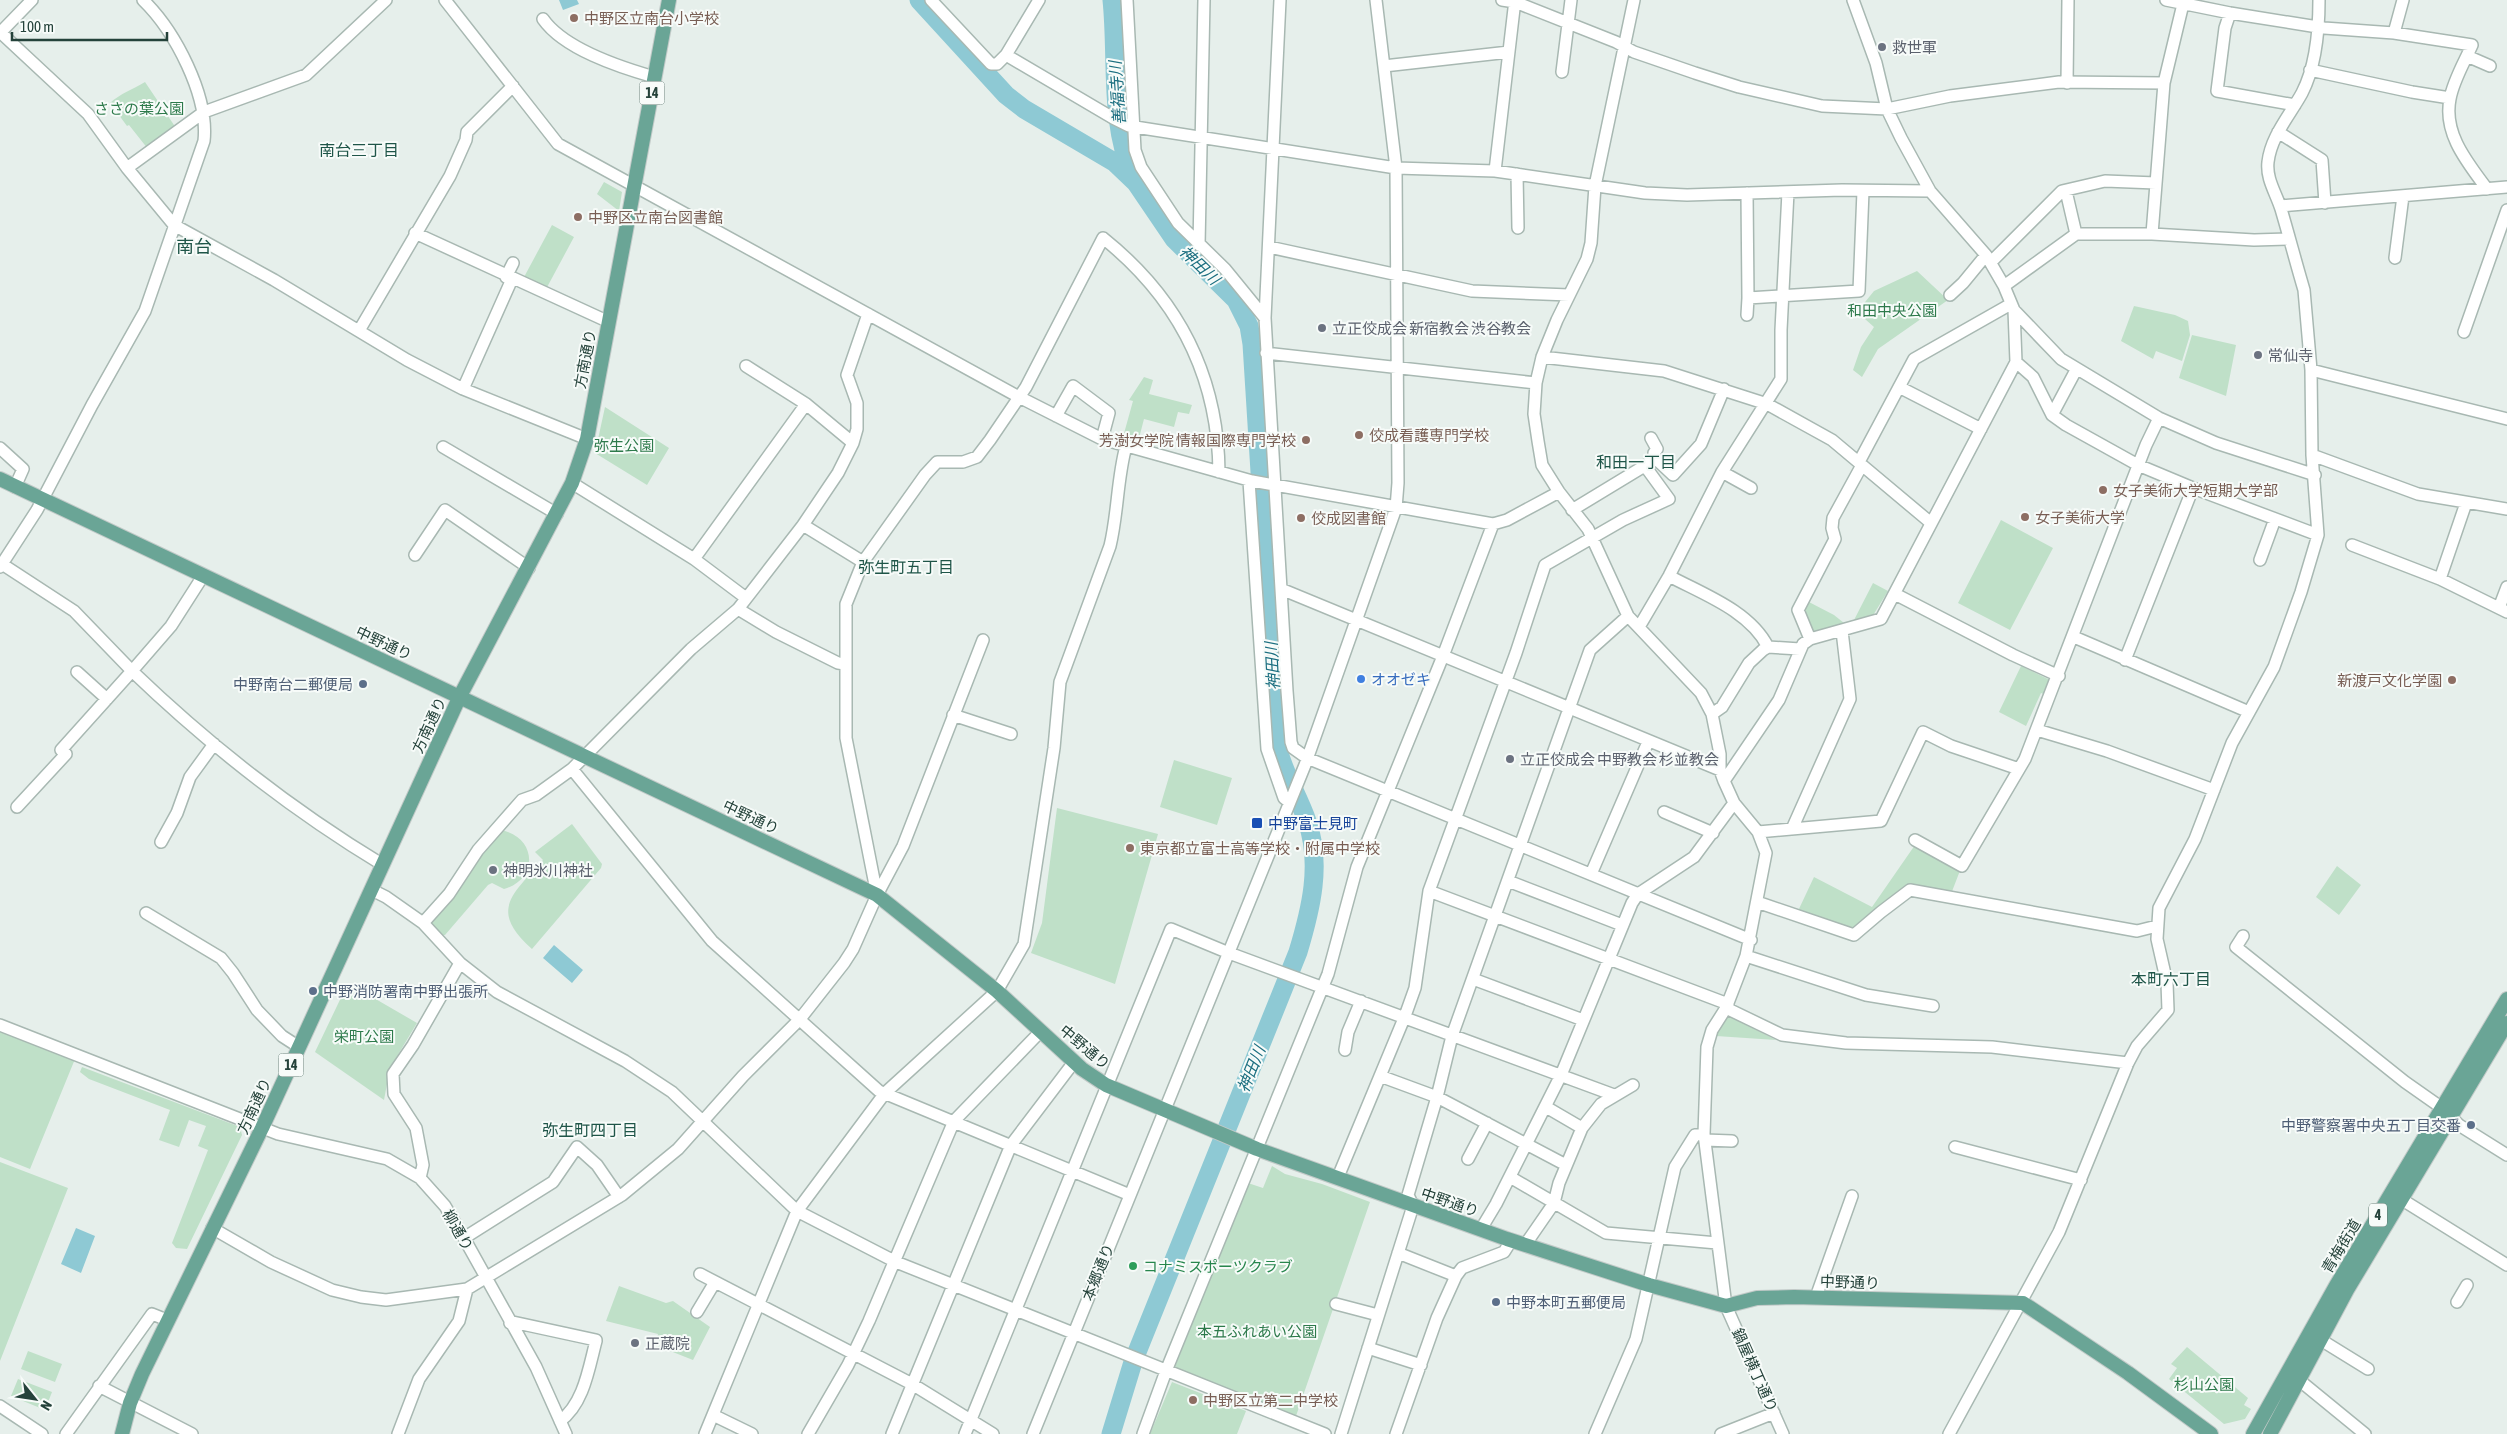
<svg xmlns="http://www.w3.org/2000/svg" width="2507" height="1434" font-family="'Asap Condensed','Noto Sans JP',sans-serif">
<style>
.green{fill:#bfe0c8}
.water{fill:#8ec9d4}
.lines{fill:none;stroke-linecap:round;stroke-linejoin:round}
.river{stroke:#8ec9d4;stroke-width:19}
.minor-casing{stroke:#a8b8b2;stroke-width:14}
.major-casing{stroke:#c2cac8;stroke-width:16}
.minor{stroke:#fff;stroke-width:11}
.major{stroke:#6aa596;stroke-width:14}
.education-dot{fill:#8d6e63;stroke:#f7fbf9;stroke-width:2}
.worship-dot{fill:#6b7280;stroke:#f7fbf9;stroke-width:2}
.shop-dot{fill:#3f7fe0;stroke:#f7fbf9;stroke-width:2}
.service-dot{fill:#5c6f8a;stroke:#f7fbf9;stroke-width:2}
.transit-dot{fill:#1a4fb4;stroke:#f7fbf9;stroke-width:2}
.leisure-dot{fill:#2e9e5b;stroke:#f7fbf9;stroke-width:2}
.labels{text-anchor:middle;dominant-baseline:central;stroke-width:4;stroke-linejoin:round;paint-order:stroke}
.shield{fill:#f7fbf9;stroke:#637a73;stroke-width:1}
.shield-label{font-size:14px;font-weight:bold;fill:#24423a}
.education-label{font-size:15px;fill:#785e54;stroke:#f7fbf9;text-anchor:start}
.worship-label{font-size:15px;fill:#5b616d;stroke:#f7fbf9;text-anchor:start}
.park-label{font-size:15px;fill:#2d7a4b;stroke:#f7fbf9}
.street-label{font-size:15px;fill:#24423a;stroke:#f7fbf9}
.shop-label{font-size:15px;fill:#366cbe;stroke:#f7fbf9;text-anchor:start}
.service-label{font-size:15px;fill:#4e5e75;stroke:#f7fbf9;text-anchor:end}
.transit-label{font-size:15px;fill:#164399;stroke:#f7fbf9;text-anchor:start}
.leisure-label{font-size:15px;fill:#27864d;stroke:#f7fbf9;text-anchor:start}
.water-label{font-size:16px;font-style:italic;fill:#1c6f80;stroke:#f7fbf9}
.neighbourhood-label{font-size:16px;fill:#1f5548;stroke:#f7fbf9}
.quarter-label{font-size:18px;fill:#1f5548;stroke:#f7fbf9}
</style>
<rect width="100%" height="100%" fill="#e6efeb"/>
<path class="green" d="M145,82L176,128L148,149L129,125L127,126L110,103C121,93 132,90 145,82Z
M604,182L622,192L619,211L597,194Z
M552,225L574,237L545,291L523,279Z
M1917,271L1948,300L1878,349L1862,377L1853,370L1861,347L1874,327L1857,312L1874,291Z
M2134,306L2175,315L2188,321L2190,335L2182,361L2156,351L2153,359L2121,341Z
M2192,335L2236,345L2226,396L2179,378Z
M1144,377L1153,380L1149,394L1192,405L1189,414L1178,412L1174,427L1144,419L1138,442L1123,437L1133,401L1129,400Z
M605,407L669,448L647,485L595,453Z
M2001,520L2053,548L2010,630L1958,603Z
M1873,583L1888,591L1872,617L1853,622Z
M1807,601L1834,615L1844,623L1818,633L1813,630L1804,610Z
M2021,666L2052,681L2046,695L2041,693L2026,726L1999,712Z
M1174,760L1232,778L1217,825L1160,807Z
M1057,808L1158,834L1115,984L1031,953L1042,923Z
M572,824L602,864L601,868L532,949C488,910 513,894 543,860L535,852Z
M501,830C537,837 539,879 504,889L492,883L488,885L445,935L432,937L427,922L466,866Z
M1915,845L1961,868L1951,894L1914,886L1855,929L1798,911L1814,877L1872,907Z
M2337,866L2361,885L2339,915L2316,897Z
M348,983L417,1023L390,1068L384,1100L315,1052Z
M1727,1015L1776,1040L1716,1036Z
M0,1030L75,1059L30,1169L0,1157Z
M82,1067L240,1127L242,1135L187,1249L176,1248L172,1243L208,1150L198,1146L206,1126L189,1120L179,1147L159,1140L170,1110L89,1079L80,1072Z
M0,1162L68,1188L0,1361Z
M1272,1166L1285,1174L1322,1184L1370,1202L1296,1416L1175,1367L1248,1183L1263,1188Z
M619,1286L666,1303L673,1301L710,1327L693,1360L655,1345L658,1334L606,1321Z
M2187,1347L2248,1398L2244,1405L2251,1409L2245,1419L2224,1424L2169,1379L2177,1368L2171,1364Z
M28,1351L62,1364L55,1382L21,1369Z
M18,1379L52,1392L45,1410L11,1396Z
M1172,1382L1246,1411L1237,1434H1150Z"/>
<path class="water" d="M559,0H577L579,4L563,10Z
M554,945L583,970L572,983L543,958Z
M76,1228L95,1236L81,1273L61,1264Z"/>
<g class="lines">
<path class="river" d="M919,0L1006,95L1024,109L1114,162L1136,183L1174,239L1236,300L1249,326L1252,344L1276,727C1277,736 1277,745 1279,753C1286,777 1299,798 1307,821C1322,864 1311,909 1298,952L1133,1362L1111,1434
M1112,0C1118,58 1109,122 1133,176"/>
<g class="minor-casing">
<path id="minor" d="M445,0L558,144L1019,397L1102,439L1252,481L1493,524L1507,520L1559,492
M931,0L991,64H997L1006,55L1039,0
M1127,0L1135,150L1141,167L1178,223L1225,269L1265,318L1287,691L1291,742L1293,748L1307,758L1751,940
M1502,0L1515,2L1616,42L1634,52L1695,73L1739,87L1822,106L1887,109L1950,96L2059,82L2164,83
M1634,0L1595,186L1591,243L1587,259L1557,320L1542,357L1536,383L1534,414L1538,441L1542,465L1559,492L1588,529L1628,616L1701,693L1712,714L1720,754V770L1724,781L1734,803L1758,832L1766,853L1746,956L1726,1008L1712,1030L1707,1047L1704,1134L1726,1306L1783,1434
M1853,0L1876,63L1887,109L1901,138L1930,191L1986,255L2004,286L2014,310L2016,362L2033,377L2052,415L2066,425L2138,465L2193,488L2318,535
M2166,0L2230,13L2324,28L2394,33L2472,45C2465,61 2453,81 2450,99C2443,134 2468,163 2487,189
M2183,4L2164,83L2152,234L2254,240L2289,239
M2230,13L2225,28L2217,91L2295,105
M543,19C564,49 619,67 654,77
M0,32L88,114L127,168L174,225L274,280L407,360L463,389L587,439
M0,33L32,0
M2394,33L2403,0
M1006,55L1113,118L1129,126L1396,168L1495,171L1645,193L1687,195L1842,190L1930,191
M2467,56L2490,66
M1384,66L1509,52
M2310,70L2412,92L2450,98
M1562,72L1571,0
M2067,83L2068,0
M2278,132L2322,160L2325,203
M127,168L204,112L306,75L386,0
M1495,171L1515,0
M1517,174L1518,228
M1747,193L1748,298L1859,291L1863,191
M2280,206L2507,187
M415,233L609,322
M2076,234H2152
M1199,245L1204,0
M1269,247L1472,291L1569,295
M2395,258L2403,196
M1991,262L2062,191L2105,181L2156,183
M506,277L513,263
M2004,286L2076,234L2066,191
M1950,295L1963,283L1986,255
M2014,310L2061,359L2159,418L2216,443L2315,475
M1747,315L1748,298
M1265,318L1280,0
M360,329L450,176L466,140L467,132L513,86
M2464,332L2507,210
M1266,353L1536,383
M1542,357L1664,371L1767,404L1832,440L1931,523
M746,366L806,404L853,443
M2311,370L2507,419
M1899,387L1981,429
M463,389L512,279
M2052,415L2076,370
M1056,416L1073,386L1109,413L1102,439
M443,447L557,514
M0,448L23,469L15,487
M2312,455L2418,494L2507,509
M1656,459L1673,475L1701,444L1724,389
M1859,462L1914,359L2011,304
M1722,472L1751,488
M1249,481L1267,749L1284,798L1289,802
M572,483L694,559L746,598
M1572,510L1656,459L1654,453L1657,449L1651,438
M803,525L863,562
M2352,545L2440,579L2507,612
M415,555L445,510L529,568
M694,559L806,404
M2260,560L2275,519
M2,564L74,611L132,671L61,750
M0,567L37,510L92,405L145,311L204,141C209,96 175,31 143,0
M203,576L171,626L132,671C208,744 292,810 383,865
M1669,576C1703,594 1750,611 1768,647
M2440,579L2466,503
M1281,589L1720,770
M1895,594L2013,655L2059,676
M2499,608L2507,587
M738,609L776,632L838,663L845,664
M1639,627L1669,576L1722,472L1781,379V330L1788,192
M2074,637L2249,712
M1810,639L1798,610L1835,539L1832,528L1833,518L1862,465
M2125,660L2193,488
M77,672L107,699
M1712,714L1722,707L1749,663L1763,650L1768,647L1800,649
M953,715L1011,734
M2037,730L2107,751L2214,790
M572,769L712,941L879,1091L1130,1195
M1724,781L1779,700L1803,644L1810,639L1881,619L2016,362
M17,807L66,754
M1664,812L1713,833
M1792,829L1850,699L1842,631
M1758,832L1881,821L1923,732L1951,746L2019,769
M1915,840L1962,866L2025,759L2146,445L2159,418
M161,842L177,813L190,777L214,744
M1591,874L1648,742
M1508,881L1622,925
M372,890L386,897L423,923L460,963L497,992L625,1061L672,1092L797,1211L896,1262L1325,1434
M1429,891L1728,1004
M877,895L846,738V604L863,562L925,475L937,462H963L977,457L990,440L1026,387L1103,238C1178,298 1218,375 1219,472
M1757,902L1854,935L1881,912L1910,890L2137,931L2157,926
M146,913L221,958L233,973L257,1010L282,1036L299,1047
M423,923L449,894L478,850L522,800L536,795L572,769L691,649L738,609L803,525L838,473L853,443L857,429V403L847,375L868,314
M2243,936L2236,947L2405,1082L2442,1108L2459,1125L2507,1155
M1746,956L1866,995L1933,1006
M1473,979L1583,1020
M1726,1008L1782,1035L1846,1043L1992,1047L2128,1063
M0,1025L278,1134L387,1159L420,1178L445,1206L464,1238L536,1367L566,1434
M1345,1050L1348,1032L1361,1001
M1380,1076L1437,1097L1566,1165
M1546,1107L1582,1128
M1705,1140L1732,1141
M1955,1147L2081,1180
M1468,1159L1487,1123
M1338,1177L1405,1016L1415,988L1429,891L1516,653L1545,565L1623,520L1669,499L1645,466
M1510,1177L1606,1233L1717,1243
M420,1178L423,1165L416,1128L394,1094L393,1074L413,1045L460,963
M2401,1199L2507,1265
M212,1228L271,1262L332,1290L361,1297L386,1300L467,1289L622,1195L678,1149L743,1076L800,1019L844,963L853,949L877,895L903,846L983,640
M1481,1229L1496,1204L1561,1075L1632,903L1638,894L1694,857L1734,803
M464,1238L553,1182L577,1147L597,1165L619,1197
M1525,1245L1554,1203L1559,1183L1582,1128L1601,1104L1633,1085
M1398,1253L1456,1276
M700,1274L912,1384L993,1434
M1816,1297L1852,1196
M2457,1302L2467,1285
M1336,1304L1378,1315
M697,1312L715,1282
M510,1323L513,1322L596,1340
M2321,1340L2368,1369
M1368,1348L1421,1365
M2299,1380L2365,1434
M99,1386L192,1434
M0,1406L42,1434
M713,1415L752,1434
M560,1421C584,1404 589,1367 596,1341
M66,1434L152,1314L167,1320
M398,1434L419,1379L459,1321L467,1289
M705,1434L797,1211L885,1093L997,991L1024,944L1054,748L1060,682L1110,546C1118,513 1117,479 1126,446
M808,1434L848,1365L869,1321L954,1121L1041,1031
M892,1434L1011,1145L1074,1062
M965,1434L1171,929L1229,953L1614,1095
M1033,1434L1305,765L1396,508L1398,483L1396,168L1376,0
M1143,1434L1166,1371L1328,974L1357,867L1443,656L1493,524
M1341,1434L1413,1206L1408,1195L1437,1097L1452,1036L1590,650L1628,616
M1396,1434L1437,1318L1456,1276L1462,1268L1504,1252L1511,1241
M1595,1434L1636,1339L1675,1167L1695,1135L1704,1134
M1721,1434L1774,1413
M1949,1434L2059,1232L2128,1063L2137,1046L2168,1010L2167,983L2157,939L2159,908L2195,839L2232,743L2274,667L2301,592L2318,535L2312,455L2311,370L2304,290C2296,263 2289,236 2281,209C2276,193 2266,179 2268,162C2271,136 2290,115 2302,93C2316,66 2319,30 2319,0"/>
</g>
<g class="major-casing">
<path id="major" d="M0,479L877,895L997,991L1082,1069L1106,1085L1257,1149L1507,1239L1649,1285L1726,1306L1757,1298L1794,1297L2023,1303L2128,1373L2211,1434
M122,1434L130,1403L142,1374L262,1128L460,696L572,483L587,439L669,0
M2253,1434L2337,1284L2507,999
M2270,1434L2347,1290L2507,1023"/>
</g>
<use href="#minor" class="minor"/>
<use href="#major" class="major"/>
</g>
<g class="education-dot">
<circle cx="574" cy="18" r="5"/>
<circle cx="578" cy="217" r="5"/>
<circle cx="1359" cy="435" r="5"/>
<circle cx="1306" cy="440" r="5"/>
<circle cx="2103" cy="490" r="5"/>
<circle cx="2025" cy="517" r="5"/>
<circle cx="1301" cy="518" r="5"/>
<circle cx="2452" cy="680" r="5"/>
<circle cx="1130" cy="848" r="5"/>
<circle cx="1193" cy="1400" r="5"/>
</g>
<g class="worship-dot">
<circle cx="1882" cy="47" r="5"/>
<circle cx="1322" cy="328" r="5"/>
<circle cx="2258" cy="355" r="5"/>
<circle cx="1510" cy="759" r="5"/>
<circle cx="493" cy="870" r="5"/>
<circle cx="635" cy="1343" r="5"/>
</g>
<circle class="shop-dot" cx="1361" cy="679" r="5"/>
<g class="service-dot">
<circle cx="363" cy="684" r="5"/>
<circle cx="313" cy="991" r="5"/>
<circle cx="2471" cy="1125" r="5"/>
<circle cx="1496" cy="1302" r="5"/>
</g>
<rect class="transit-dot" x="1251" y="817" width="12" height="12" rx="2.5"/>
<circle class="leisure-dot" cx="1133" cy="1266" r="5"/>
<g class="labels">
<g class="shield">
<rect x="639.5" y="81.5" width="25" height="23" rx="4"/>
<rect x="278.5" y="1053.5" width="25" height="23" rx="4"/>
<rect x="2369" y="1203.5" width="18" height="23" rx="4"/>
</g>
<g class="shield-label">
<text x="652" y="93">14</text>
<text x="291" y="1065">14</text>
<text x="2378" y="1215">4</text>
</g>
<g class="education-label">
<text x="584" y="18">中野区立南台小学校</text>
<text x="588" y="217">中野区立南台図書館</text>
<text x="1369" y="435">佼成看護専門学校</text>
<text x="1296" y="440" text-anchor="end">芳澍女学院 情報国際専門学校</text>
<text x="2113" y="490">女子美術大学短期大学部</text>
<text x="2035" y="517">女子美術大学</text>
<text x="1311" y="518">佼成図書館</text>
<text x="2442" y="680" text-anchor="end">新渡戸文化学園</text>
<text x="1140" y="848">東京都立富士高等学校・附属中学校</text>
<text x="1203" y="1400">中野区立第二中学校</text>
</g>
<g class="worship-label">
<text x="1892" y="47">救世軍</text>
<text x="1332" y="328">立正佼成会 新宿教会 渋谷教会</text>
<text x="2268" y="355">常仙寺</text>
<text x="1520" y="759">立正佼成会 中野教会 杉並教会</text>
<text x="503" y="870">神明氷川神社</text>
<text x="645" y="1343">正蔵院</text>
</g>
<g class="park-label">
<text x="139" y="108">ささの葉公園</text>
<text x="1892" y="310">和田中央公園</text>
<text x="624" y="445">弥生公園</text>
<text x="364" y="1036">栄町公園</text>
<text x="1257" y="1331">本五ふれあい公園</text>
<text x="2204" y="1384">杉山公園</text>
</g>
<g class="street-label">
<text transform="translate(585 359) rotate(-79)">方南通り</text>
<text transform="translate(384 643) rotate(25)">中野通り</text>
<text transform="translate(429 725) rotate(-65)">方南通り</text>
<text transform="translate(751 817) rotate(25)">中野通り</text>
<text transform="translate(1085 1047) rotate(40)">中野通り</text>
<text transform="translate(254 1106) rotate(-65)">方南通り</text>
<text transform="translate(1450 1202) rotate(19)">中野通り</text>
<text transform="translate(458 1230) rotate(60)">柳通り</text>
<text transform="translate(2341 1246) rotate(-59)">青梅街道</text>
<text transform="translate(1098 1272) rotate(-68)">本郷通り</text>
<text transform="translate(1850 1282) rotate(2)">中野通り</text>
<text transform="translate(1755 1370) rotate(66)">鍋屋横丁通り</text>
</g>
<g class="shop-label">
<text x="1371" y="679">オオゼキ</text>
</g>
<g class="service-label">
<text x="353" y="684">中野南台二郵便局</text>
<text x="323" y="991" text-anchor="start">中野消防署南中野出張所</text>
<text x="2461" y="1125">中野警察署中央五丁目交番</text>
<text x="1506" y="1302" text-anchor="start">中野本町五郵便局</text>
</g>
<g class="transit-label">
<text x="1268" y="823">中野富士見町</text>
</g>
<g class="leisure-label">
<text x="1143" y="1266">コナミスポーツクラブ</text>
</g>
<g class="water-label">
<text transform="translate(1117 93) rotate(-94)">善福寺川</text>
<text transform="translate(1200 265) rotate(44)">神田川</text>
<text transform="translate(1272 666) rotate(-93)">神田川</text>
<text transform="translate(1251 1069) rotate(-68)">神田川</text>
</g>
<g class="neighbourhood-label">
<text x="359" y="150">南台三丁目</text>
<text x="1636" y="462">和田一丁目</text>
<text x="906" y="567">弥生町五丁目</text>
<text x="2171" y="979">本町六丁目</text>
<text x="590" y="1130">弥生町四丁目</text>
</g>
<g class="quarter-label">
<text x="194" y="246">南台</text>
</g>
</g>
<g transform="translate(35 1399) rotate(120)" stroke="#f7fbf9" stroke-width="4" paint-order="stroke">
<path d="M0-4L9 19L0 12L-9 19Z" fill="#24423a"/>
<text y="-8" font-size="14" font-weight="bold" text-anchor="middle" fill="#24423a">N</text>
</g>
<path d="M12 32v8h155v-8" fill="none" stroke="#24423a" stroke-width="2.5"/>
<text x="20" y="32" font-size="15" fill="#24423a" stroke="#f7fbf9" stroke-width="4" paint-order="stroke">100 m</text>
</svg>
